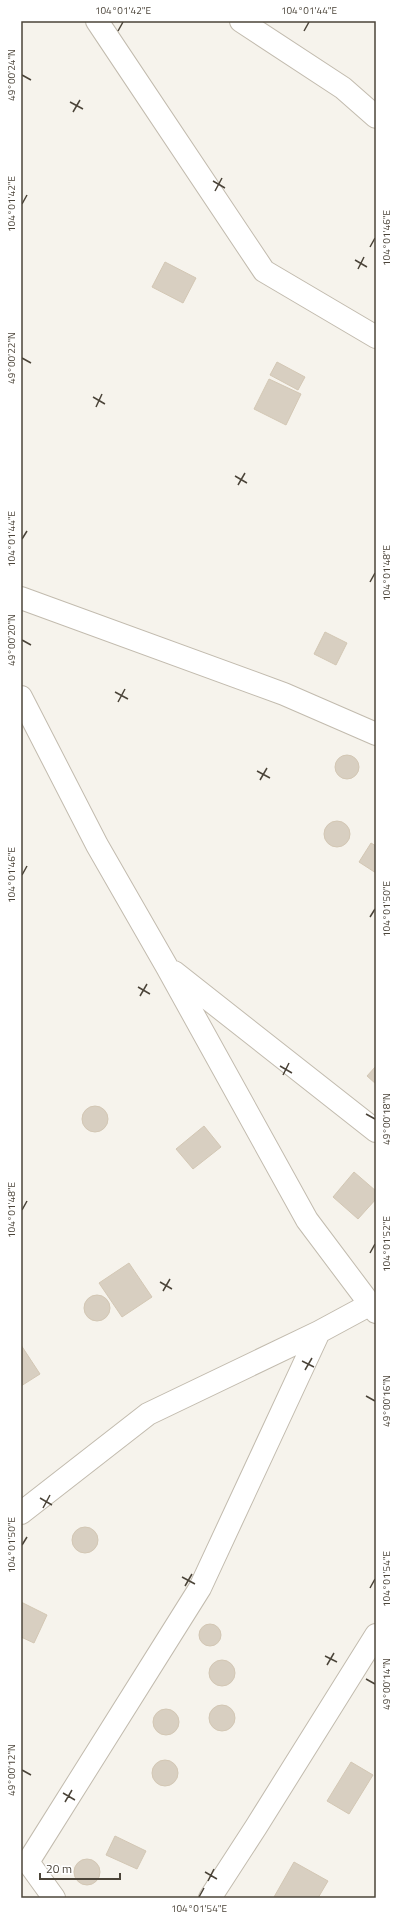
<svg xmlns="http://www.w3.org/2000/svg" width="397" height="1919" font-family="'Titillium Web',sans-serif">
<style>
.building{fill:#d8cfc1;stroke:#d3c7b4}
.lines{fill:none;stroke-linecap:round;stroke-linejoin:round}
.minor-casing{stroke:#c2bbae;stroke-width:24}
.minor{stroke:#fff;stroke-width:22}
.ticks{fill:none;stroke:#4b4439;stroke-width:1.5}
.neatline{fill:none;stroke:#4b4439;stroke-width:1.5}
.ticks-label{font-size:10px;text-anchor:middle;fill:#4b4439}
</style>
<rect width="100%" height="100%" fill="#f6f3ec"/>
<path class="building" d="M165,262L196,278L183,303L152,287Z
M277,362L305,377L298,390L270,375Z
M269,379L301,394L286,425L254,409Z
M325,632L347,643L336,665L314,654Z
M335 767a12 12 0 1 1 24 0a12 12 0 1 1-24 0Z
M324 834a13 13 0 1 1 26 0a13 13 0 1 1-26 0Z
M371,843L376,846V873L359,862Z
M376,1066V1084L367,1076Z
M82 1119a13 13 0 1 1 26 0a13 13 0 1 1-26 0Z
M204,1126L221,1147L193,1169L176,1149Z
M354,1172L376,1191V1199L358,1219L333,1197Z
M129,1263L152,1297L122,1317L99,1283Z
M84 1308a13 13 0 1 1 26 0a13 13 0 1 1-26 0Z
M21,1345L40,1374L21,1386Z
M72 1540a13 13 0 1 1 26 0a13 13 0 1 1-26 0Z
M21,1602L47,1615L34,1643L21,1637Z
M199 1635a11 11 0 1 1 22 0a11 11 0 1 1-22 0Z
M209 1673a13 13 0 1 1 26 0a13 13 0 1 1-26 0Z
M209 1718a13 13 0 1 1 26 0a13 13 0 1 1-26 0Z
M153 1722a13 13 0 1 1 26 0a13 13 0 1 1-26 0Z
M152 1773a13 13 0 1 1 26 0a13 13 0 1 1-26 0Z
M351,1762L373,1775L349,1814L327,1801Z
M115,1836L146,1851L137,1869L106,1855Z
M74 1872a13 13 0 1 1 26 0a13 13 0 1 1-26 0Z
M294,1862L328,1881L318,1898L274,1897Z"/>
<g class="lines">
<g class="minor-casing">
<path id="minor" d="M97,21L264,271L376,337
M241,21L343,88L376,117
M21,598L284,694L376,734
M21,697L97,845L167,967L307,1220L376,1312
M174,972L376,1131
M21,1513L148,1414L319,1332L369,1305
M54,1898L28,1862L200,1588L319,1332
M210,1898L256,1827L376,1635"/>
</g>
<use href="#minor" class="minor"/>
</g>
<path class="ticks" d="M118,31L123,22M304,31L309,22M22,75L31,80M70,102L83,109M73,112L80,100M213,181L225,188M215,191L222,178M22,204L27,195M370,247L375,238M355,260L367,267M358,269L364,257M22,358L31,363M93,397L105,404M96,407L102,394M235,476L247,483M238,485L245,473M22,539L27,531M370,582L375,573M22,640L31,645M115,692L128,699M118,702L125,689M257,771L270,778M260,780L267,768M22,875L27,866M370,917L375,909M138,987L150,994M140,996L147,984M280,1066L292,1073M283,1075L289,1063M366,1114L375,1119M22,1210L27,1201M370,1253L375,1244M160,1282L172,1289M163,1291L170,1279M302,1361L314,1367M305,1370L312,1358M366,1396L375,1401M40,1498L52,1505M43,1508L50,1495M22,1545L27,1537M182,1577L195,1584M185,1586L192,1574M370,1588L375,1579M325,1656L337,1662M327,1665L334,1653M366,1679L375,1684M22,1770L31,1775M63,1793L75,1800M65,1802L72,1790M205,1872L217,1879M208,1881L214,1869M199,1897L204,1888"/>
<rect width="397" height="1919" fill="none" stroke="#ffffff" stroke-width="44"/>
<path d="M40 1873v6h80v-6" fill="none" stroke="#4b4439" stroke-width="2"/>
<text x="46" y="1873" font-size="12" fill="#4b4439" stroke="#ffffff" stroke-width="3" paint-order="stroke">20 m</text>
<rect x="22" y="22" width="353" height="1875" class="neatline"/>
<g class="ticks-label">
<text x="123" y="14">104°01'42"E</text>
<text x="309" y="14">104°01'44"E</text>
<text transform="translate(11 75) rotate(-90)" y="4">49°00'24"N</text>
<text transform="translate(11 204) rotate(-90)" y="4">104°01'42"E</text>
<text transform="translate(386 238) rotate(-90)" y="4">104°01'46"E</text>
<text transform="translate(11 358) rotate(-90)" y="4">49°00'22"N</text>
<text transform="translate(11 539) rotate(-90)" y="4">104°01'44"E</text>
<text transform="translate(386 573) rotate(-90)" y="4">104°01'48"E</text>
<text transform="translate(11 640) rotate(-90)" y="4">49°00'20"N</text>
<text transform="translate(11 875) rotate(-90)" y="4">104°01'46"E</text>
<text transform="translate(386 909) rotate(-90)" y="4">104°01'50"E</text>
<text transform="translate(386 1119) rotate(-90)" y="4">49°00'18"N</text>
<text transform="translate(11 1210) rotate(-90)" y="4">104°01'48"E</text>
<text transform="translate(386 1244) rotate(-90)" y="4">104°01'52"E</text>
<text transform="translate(386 1401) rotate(-90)" y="4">49°00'16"N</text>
<text transform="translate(11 1545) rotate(-90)" y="4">104°01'50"E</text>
<text transform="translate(386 1579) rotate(-90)" y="4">104°01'54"E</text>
<text transform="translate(386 1684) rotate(-90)" y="4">49°00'14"N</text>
<text transform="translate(11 1770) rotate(-90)" y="4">49°00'12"N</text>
<text x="199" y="1912">104°01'54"E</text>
</g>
</svg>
